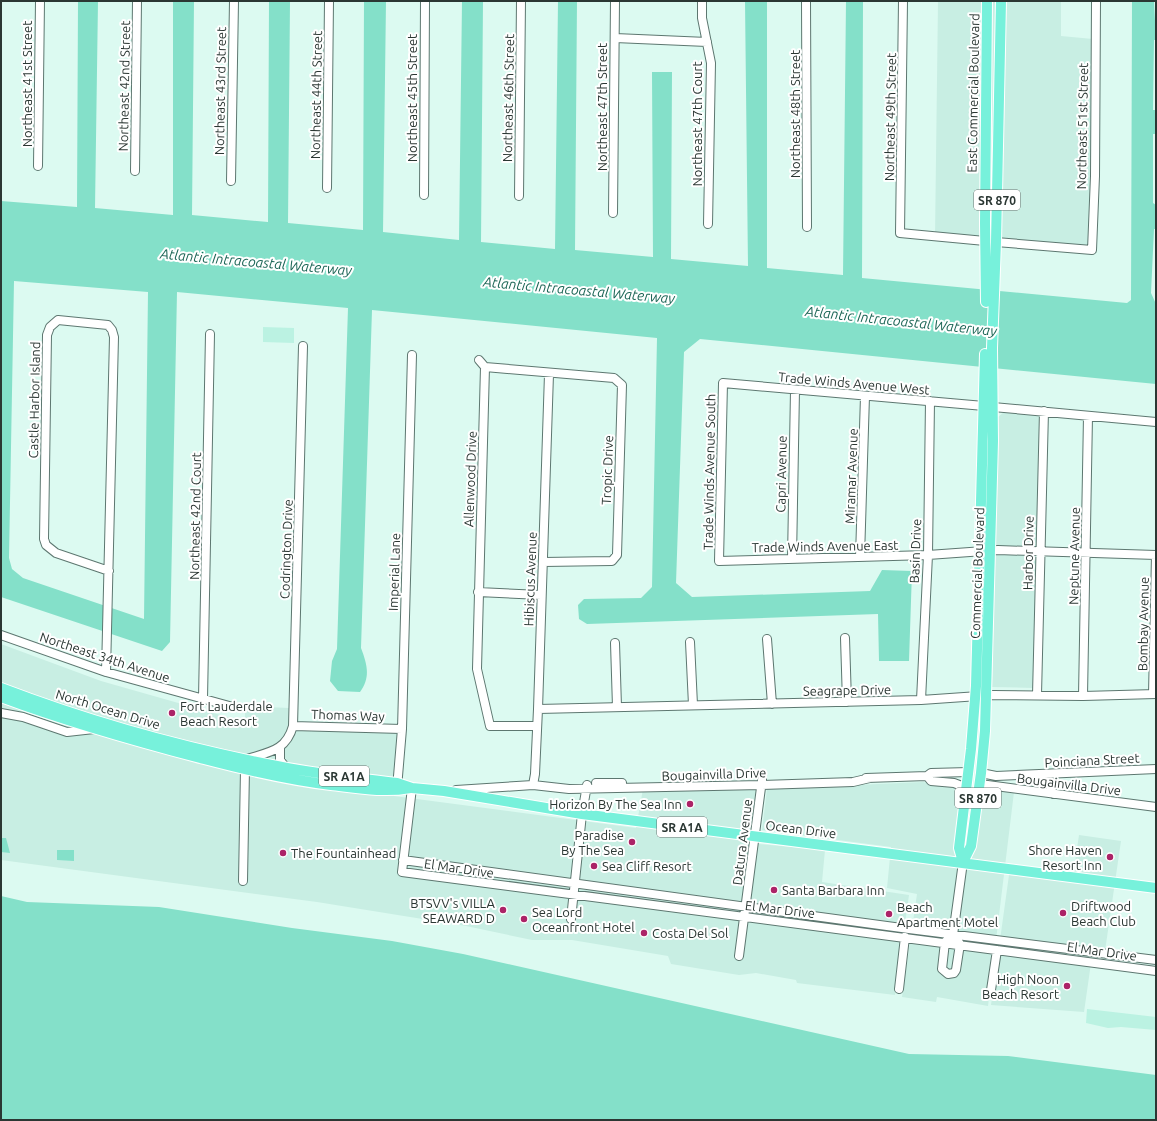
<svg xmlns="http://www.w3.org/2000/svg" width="1157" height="1121" font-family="Ubuntu,sans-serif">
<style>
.built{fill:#c8eee3}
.green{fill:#bbf2e2}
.water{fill:#84e0c9;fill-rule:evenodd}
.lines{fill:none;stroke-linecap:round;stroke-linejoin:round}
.minor-casing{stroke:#5d7770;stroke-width:10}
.major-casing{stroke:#fff;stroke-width:12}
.minor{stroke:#fff;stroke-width:8}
.major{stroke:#77f1db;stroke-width:10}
.poi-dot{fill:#ac2367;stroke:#fff;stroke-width:1.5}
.labels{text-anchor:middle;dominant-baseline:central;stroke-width:4;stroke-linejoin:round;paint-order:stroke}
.shield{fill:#fff;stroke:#6b7370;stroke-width:1}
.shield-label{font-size:12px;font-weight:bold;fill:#2b3733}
.street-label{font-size:13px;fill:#2b3733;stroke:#fff}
.poi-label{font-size:13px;fill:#2b3733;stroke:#fff;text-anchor:start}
.water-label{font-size:14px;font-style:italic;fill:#1c6656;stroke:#fff}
</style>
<rect width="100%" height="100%" fill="#dcfaf1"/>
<path class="built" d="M938,1H1061V36L1093,39L1096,45L1090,250L935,237Z
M1004,412L1040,415L1034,688L992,687L998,417Z
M1,644L101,681L245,722V706L289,708V727L297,730L398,732L394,796L636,828L643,789H756L747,843L825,850L822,882L909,895L895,995L797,983L796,980L756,973L739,975L671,964L668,956L572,940H532L466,926L317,902L1,860Z
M923,782L960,789L1014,792L988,1006L937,997L936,1002L902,997L917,894L887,888L891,847L762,830L767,789Z
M1079,835L1121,841L1105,951L1093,949L1084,1012L991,1005L1009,875L1072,882Z"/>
<path class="green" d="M263,327L294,328V343L263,342Z
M1087,1009L1156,1017V1030L1121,1027L1108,1028L1086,1023Z"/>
<path class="water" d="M1,1V201L77,207L78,1H98L95,208L173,215V1H194L192,215L268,222L269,1H290L288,223L363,230L364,1H386L383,232L459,240L462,1H483L481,242L555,249L558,1H577L575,250L653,257L652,72H672L671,259L748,266L745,1H767V268L843,275L846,1L863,2L862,278L1127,303L1131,300L1132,1H1154L1156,40H1154L1153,110H1156V134H1153V203L1156,205V229H1154L1151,293L1156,304V384L700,339L684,352L676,583L692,597L870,591L882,570L912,571L909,661H879L878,614L587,624L579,619L578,605L584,599L641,598L652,587L657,338L372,310L361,648C367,664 371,677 360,692L338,691L330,681L332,661L337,649L348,308L177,292L170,642L162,651L1,597ZM14,281L148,292L144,619L23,578L12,569L9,558Z
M1,838H6L10,853L1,852Z
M57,850H74V861L57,860Z
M1,896L27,902L159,907L292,928L392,941L463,954L909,1054L1008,1056L1156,1075V1120H1Z"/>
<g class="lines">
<g class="minor-casing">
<path id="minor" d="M702,1V18L711,63L708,224
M806,1L807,227
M903,1L900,233L985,241
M615,38L707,42
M38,166L40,1
M135,171L137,1
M231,181L234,1
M327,188L329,1
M424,195L425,1
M519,196L521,1
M613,213L615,1
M996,242L1092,250L1095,176L1096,1
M479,360L485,367L477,669L490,726H537
M485,367L614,378L622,385L617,555L612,561L543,562
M984,406L723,383L719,561L928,555L998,550L1156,555
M993,407L1156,422
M860,557L865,396
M792,559L795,390
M478,592L541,595
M1,635L106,672L233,707
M845,638L847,702
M767,639L772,704
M690,642L693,705
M615,643L617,707
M106,672L114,337L112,330L108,325L58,320L50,327L47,335L44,539L46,545L56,553L109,571
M1153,694L1156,555
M1037,695L1044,411
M1083,696L1088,416
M203,699L210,334
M921,700L928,555L930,401
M538,709L921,700L993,695L1083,696L1156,694
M1,713L23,717L67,732L94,729
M293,726L402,729
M280,748V760L286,768
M981,773L996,776L1156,769
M1046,774L1053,794
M927,776L931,773L969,772
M927,776L931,781L954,783L967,788
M866,778L927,776
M596,783H622
M980,784L1156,807
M533,785L535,774L538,709L549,374
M397,788L402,729L412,355
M412,788L402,872L1156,971
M456,790L533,785L569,789L761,785L853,782L870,778
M403,860L909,929L1156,960
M243,881L245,769L247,759C269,752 286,751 293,726L303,346
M571,919L582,814L587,785
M957,940L960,944L956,970L954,973L948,974L942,969L945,942L953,935L963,862
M739,956L762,780
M899,989L905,937
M991,990L997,950"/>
</g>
<g class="major-casing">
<path id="major" d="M986,302L985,223L987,1
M1,688C90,722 184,748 277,766C317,774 358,778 397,783L412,788L444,791L582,814L1156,888
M1,697C68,722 135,741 204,759C246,770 288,780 331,785C357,788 384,793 410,788
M963,862L971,846L981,773L985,731L993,441L992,348L996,242L1001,1
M963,862L959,848L971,749L976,686L985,354"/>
</g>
<use href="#minor" class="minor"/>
<use href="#major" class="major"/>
</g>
<g class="poi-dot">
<circle cx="172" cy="713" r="4"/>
<circle cx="690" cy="804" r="4"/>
<circle cx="632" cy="842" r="4"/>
<circle cx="283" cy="853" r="4"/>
<circle cx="1110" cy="857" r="4"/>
<circle cx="594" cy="866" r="4"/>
<circle cx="774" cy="890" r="4"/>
<circle cx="503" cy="910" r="4"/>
<circle cx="1063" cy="913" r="4"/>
<circle cx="889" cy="914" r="4"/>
<circle cx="524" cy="919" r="4"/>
<circle cx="644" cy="933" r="4"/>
<circle cx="1067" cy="986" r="4"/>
</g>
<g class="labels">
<g class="shield">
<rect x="974" y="190" width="46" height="20" rx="3"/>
<rect x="319" y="766" width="50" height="20" rx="3"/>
<rect x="955" y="788" width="46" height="20" rx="3"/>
<rect x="657" y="817" width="50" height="20" rx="3"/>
</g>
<g class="shield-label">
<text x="997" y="200">SR 870</text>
<text x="344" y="776">SR A1A</text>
<text x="978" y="798">SR 870</text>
<text x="682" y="827">SR A1A</text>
</g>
<g class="street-label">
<text transform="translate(27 84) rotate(-90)">Northeast 41st Street</text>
<text transform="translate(124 86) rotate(-89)">Northeast 42nd Street</text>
<text transform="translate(220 91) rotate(-89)">Northeast 43rd Street</text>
<text transform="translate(973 93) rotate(-89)">East Commercial Boulevard</text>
<text transform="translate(316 95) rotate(-89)">Northeast 44th Street</text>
<text transform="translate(412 98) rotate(-90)">Northeast 45th Street</text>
<text transform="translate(508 98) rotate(-89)">Northeast 46th Street</text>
<text transform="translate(602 107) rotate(-90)">Northeast 47th Street</text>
<text transform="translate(795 114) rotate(-90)">Northeast 48th Street</text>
<text transform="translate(890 117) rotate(-89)">Northeast 49th Street</text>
<text transform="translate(697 124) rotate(-90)">Northeast 47th Court</text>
<text transform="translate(1082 126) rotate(-89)">Northeast 51st Street</text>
<text transform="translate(854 383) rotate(5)">Trade Winds Avenue West</text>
<text transform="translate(34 400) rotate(-89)">Castle Harbor Island</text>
<text transform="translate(607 470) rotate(-88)">Tropic Drive</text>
<text transform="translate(709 472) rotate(-89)">Trade Winds Avenue South</text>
<text transform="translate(781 474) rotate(-89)">Capri Avenue</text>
<text transform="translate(851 476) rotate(-88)">Miramar Avenue</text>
<text transform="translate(470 479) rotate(-88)">Allenwood Drive</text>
<text transform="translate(195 516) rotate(-89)">Northeast 42nd Court</text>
<text transform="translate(825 546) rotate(-1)">Trade Winds Avenue East</text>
<text transform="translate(286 549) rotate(-88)">Codrington Drive</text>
<text transform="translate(915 551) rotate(-88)">Basin Drive</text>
<text transform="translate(1028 553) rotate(-89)">Harbor Drive</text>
<text transform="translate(1074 556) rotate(-89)">Neptune Avenue</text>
<text transform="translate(394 572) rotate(-88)">Imperial Lane</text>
<text transform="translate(977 573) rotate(-88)">Commercial Boulevard</text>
<text transform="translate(530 579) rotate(-88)">Hibiscus Avenue</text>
<text transform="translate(1143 624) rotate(-89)">Bombay Avenue</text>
<text transform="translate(105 657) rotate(18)">Northeast 34th Avenue</text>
<text transform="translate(847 690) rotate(-1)">Seagrape Drive</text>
<text transform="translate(108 709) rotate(17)">North Ocean Drive</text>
<text transform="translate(348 715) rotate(2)">Thomas Way</text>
<text transform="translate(1092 760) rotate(-3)">Poinciana Street</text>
<text transform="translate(714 774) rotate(-2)">Bougainvilla Drive</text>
<text transform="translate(1069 784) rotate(7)">Bougainvilla Drive</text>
<text transform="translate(801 829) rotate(7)">Ocean Drive</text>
<text transform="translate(742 842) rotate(-83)">Datura Avenue</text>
<text transform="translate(459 868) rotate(8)">El Mar Drive</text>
<text transform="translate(780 909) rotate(7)">El Mar Drive</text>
<text transform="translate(1102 951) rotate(8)">El Mar Drive</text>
</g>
<g class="poi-label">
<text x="180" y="706">Fort Lauderdale<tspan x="180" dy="15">Beach Resort</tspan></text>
<text x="682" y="804" text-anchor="end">Horizon By The Sea Inn</text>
<text x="624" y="835" text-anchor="end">Paradise<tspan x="624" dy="15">By The Sea</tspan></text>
<text x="1102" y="850" text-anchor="end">Shore Haven<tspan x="1102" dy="15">Resort Inn</tspan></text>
<text x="291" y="853">The Fountainhead</text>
<text x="602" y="866">Sea Cliff Resort</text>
<text x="782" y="890">Santa Barbara Inn</text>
<text x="495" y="903" text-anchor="end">BTSVV's VILLA<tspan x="495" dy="15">SEAWARD D</tspan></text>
<text x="1071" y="906">Driftwood<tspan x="1071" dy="15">Beach Club</tspan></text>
<text x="897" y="907">Beach<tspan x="897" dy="15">Apartment Motel</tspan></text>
<text x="532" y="912">Sea Lord<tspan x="532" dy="15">Oceanfront Hotel</tspan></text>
<text x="652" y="933">Costa Del Sol</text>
<text x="1059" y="979" text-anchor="end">High Noon<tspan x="1059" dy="15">Beach Resort</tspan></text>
</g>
<g class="water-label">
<text transform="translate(256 262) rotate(5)">Atlantic Intracoastal Waterway</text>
<text transform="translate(579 290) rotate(5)">Atlantic Intracoastal Waterway</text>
<text transform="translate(901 321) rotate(6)">Atlantic Intracoastal Waterway</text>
</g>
</g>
<rect width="1157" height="1121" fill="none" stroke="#2b3733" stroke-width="4"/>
</svg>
